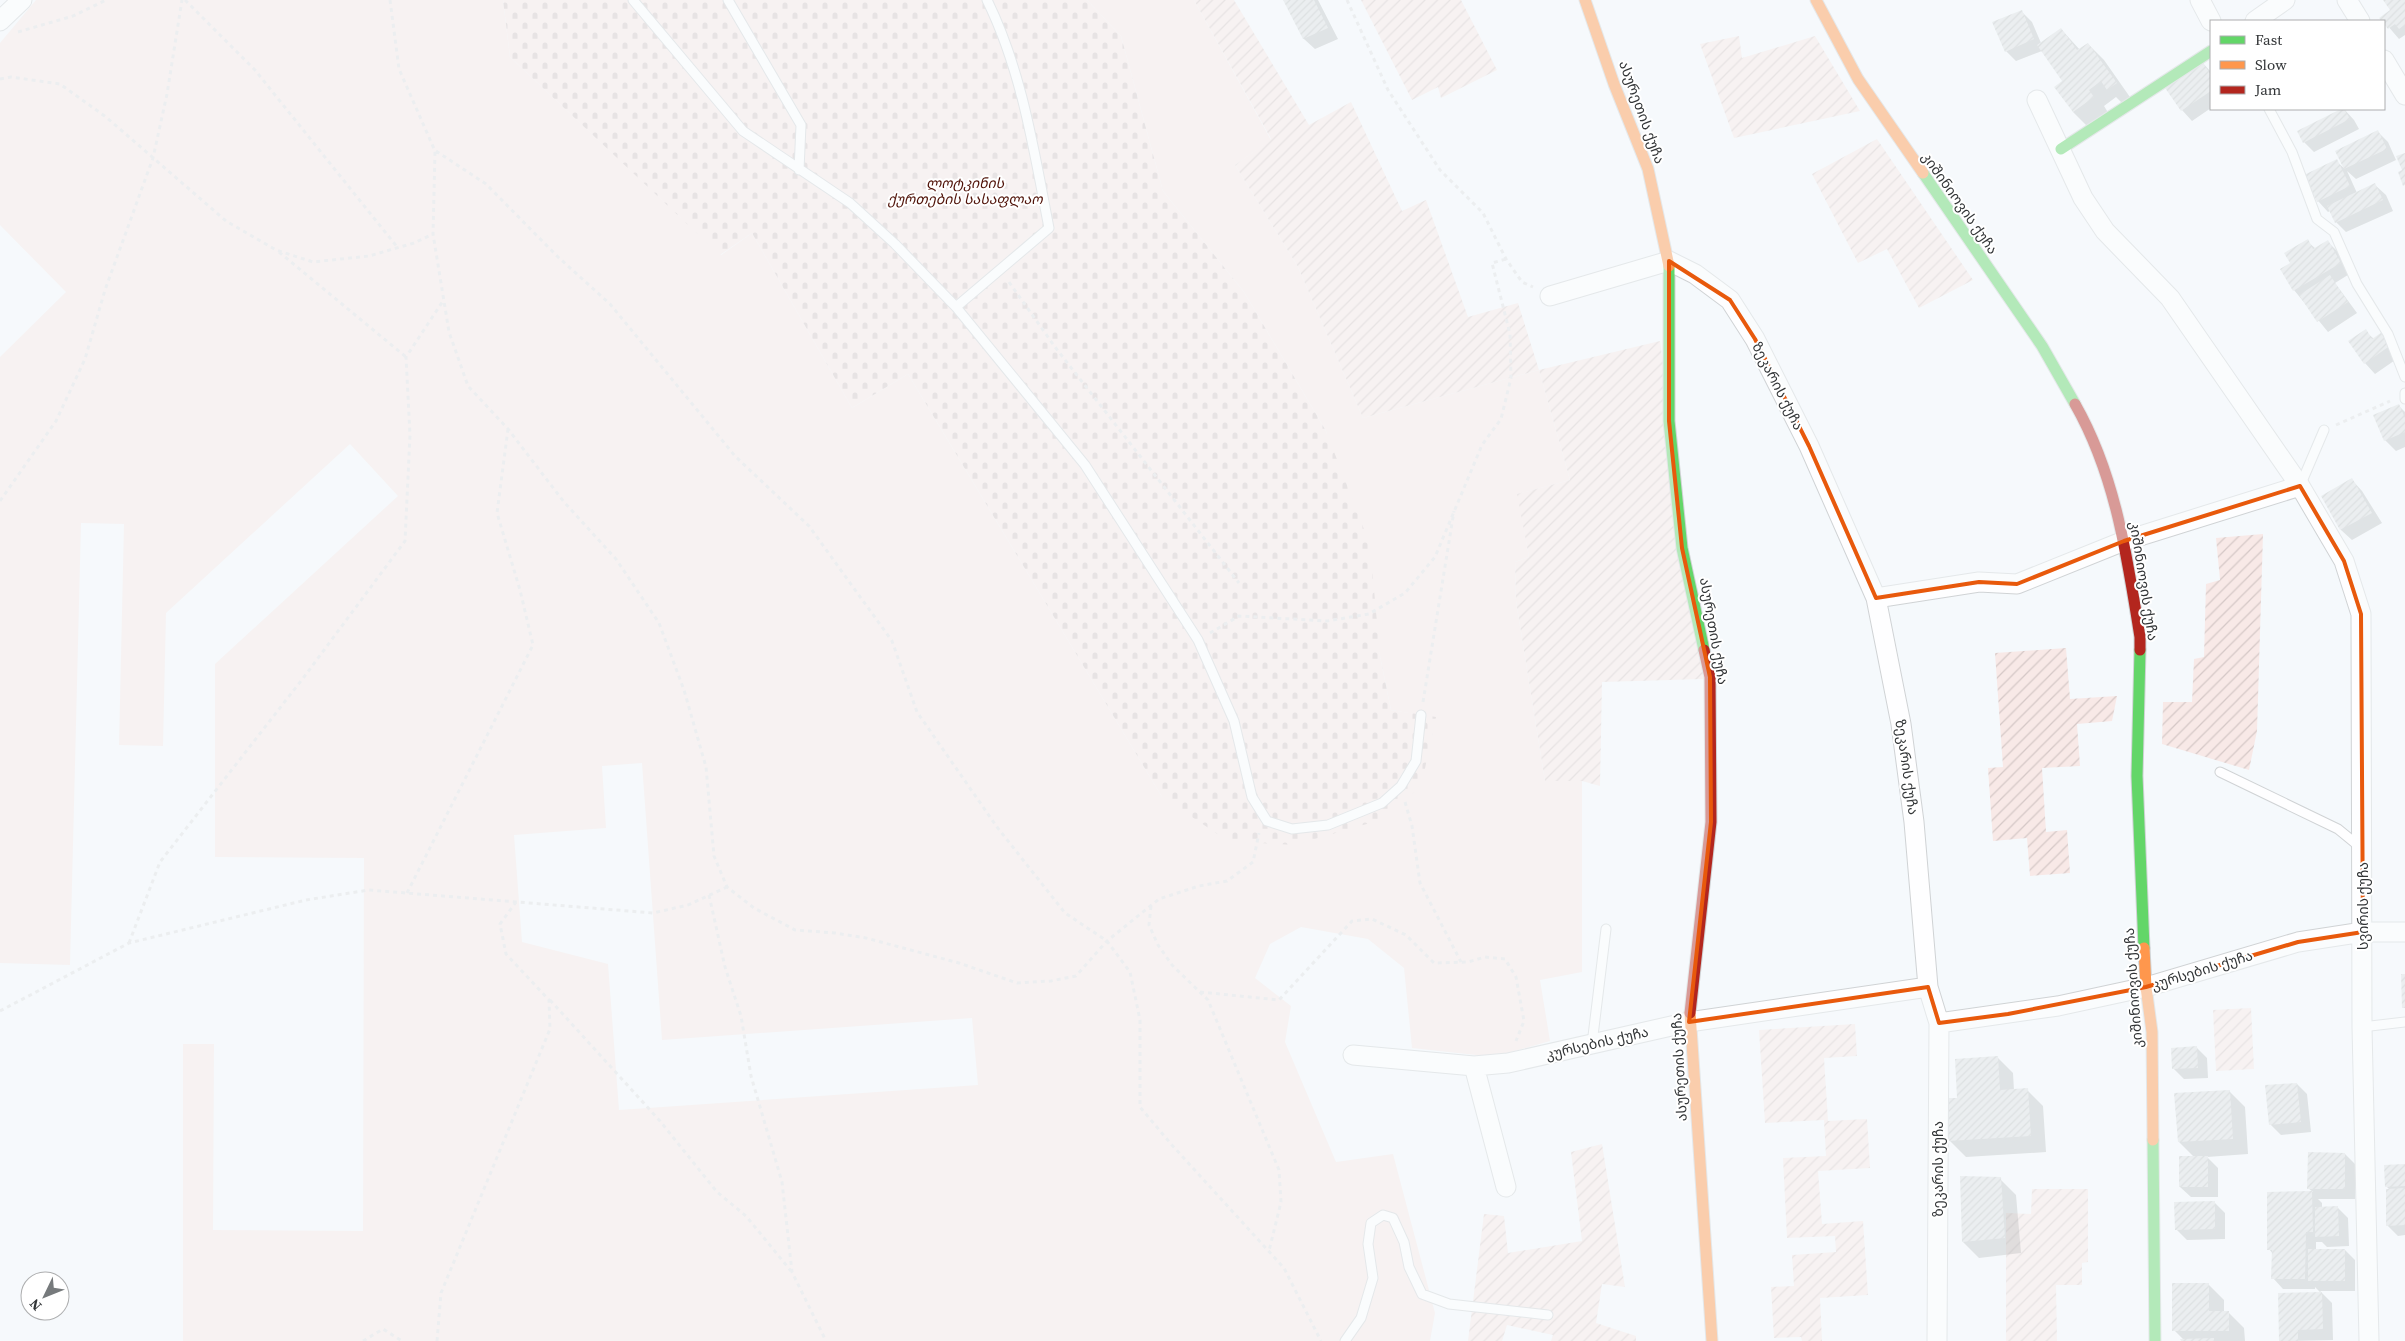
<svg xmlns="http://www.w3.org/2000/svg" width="2405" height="1341" font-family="'Source Serif 4','Noto Sans Georgian',serif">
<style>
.grass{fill:#f8e9e7;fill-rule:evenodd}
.cemetery{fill:url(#cemetery-stones)}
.garden{fill:url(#garden-furrows)}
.shadow{fill:#0003}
.building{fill:url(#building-hatch)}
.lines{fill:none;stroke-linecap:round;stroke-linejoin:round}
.lane-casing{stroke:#d0d3d5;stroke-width:11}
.street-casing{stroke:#d0d3d5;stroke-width:21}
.fast-casing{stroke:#d0d3d5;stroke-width:13}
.slow-casing{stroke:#d0d3d5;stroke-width:13}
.jam-casing{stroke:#d0d3d5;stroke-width:13}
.path{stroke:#e0e1e2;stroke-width:3;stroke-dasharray:4 4;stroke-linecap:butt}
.lane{stroke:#fefeff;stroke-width:9}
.street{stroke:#fefeff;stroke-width:19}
.fast{stroke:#63d668;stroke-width:11}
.slow{stroke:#ff974d;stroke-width:11}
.jam{stroke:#b3261e;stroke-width:11}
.marked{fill:none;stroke:#e8590c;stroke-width:4;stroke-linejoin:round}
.labels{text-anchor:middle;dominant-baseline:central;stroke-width:4;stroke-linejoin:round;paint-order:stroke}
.street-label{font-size:14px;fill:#323537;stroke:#fff}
.park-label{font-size:14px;font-style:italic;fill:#4f1107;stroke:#fff}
</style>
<defs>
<pattern id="cemetery-stones" width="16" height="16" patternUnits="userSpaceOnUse" patternTransform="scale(1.25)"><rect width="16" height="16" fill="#f8e9e7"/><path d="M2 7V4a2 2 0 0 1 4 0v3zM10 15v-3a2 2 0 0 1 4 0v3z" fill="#d5c8c7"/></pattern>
<pattern id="garden-furrows" width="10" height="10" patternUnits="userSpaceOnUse" patternTransform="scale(1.25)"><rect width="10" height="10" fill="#f8e9e7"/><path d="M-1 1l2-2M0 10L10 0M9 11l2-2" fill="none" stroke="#d5c8c7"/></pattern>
<pattern id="building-hatch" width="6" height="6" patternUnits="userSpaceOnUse" patternTransform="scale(1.25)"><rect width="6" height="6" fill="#dee1e3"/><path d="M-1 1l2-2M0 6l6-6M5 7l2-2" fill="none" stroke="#bfc2c3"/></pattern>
</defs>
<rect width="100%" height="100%" fill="#f5f9fc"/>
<path class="grass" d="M36,0H503L510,57L721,255L752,233L852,408L908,374L1162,797L1436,718L1391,710L1380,656L1326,431L1244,292L1163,191L1121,36L1087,0H1194L1271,140L1235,165L1298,267L1363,418L1539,370L1570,480L1518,494L1529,557L1515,562L1516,601L1545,781H1582V972L1540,980L1550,1041L1494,1057L1412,1048L1404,968L1368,939L1301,927L1270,944L1255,978L1291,1006L1285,1042L1336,1162L1393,1154L1435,1313L1430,1341H183V1044H214L213,1230L363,1231L364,858L215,857V664L398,496L350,444L166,613L163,746L119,745L124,524L81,523L70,965L0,963V357L66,292L0,225V43ZM642,763L662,1040L972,1018L978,1085L619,1110L608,964L522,942L514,835L606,828L602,766Z"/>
<path class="cemetery" d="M503,0H1087L1121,36L1163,191L1244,292L1326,431L1370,545L1380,656L1391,710L1436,717L1421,787L1377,821L1294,845L1228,841L1162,797L908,374L852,408L752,233L720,255L510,57Z"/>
<path class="garden" d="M1194,0H1234L1309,125L1351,102L1402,211L1426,200L1468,317L1518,303L1539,370L1660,341L1704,679L1602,682L1600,786L1582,781H1545L1516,601L1515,562L1529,557L1517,494L1570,480L1539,370L1363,418L1298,267L1235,165L1271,139Z
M1361,0H1461L1497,70L1441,98L1438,87L1412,100Z
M1739,36L1742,58L1815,36L1860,111L1734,138L1700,44Z
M1877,139L1973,280L1919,308L1887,249L1858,263L1812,174Z
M2263,534L2257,731L2249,770L2162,744L2163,702H2192L2194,659L2204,657L2206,584L2220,580L2216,538Z
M2066,648L2070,699L2117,696L2112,721L2077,724L2080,766L2042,768L2046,832L2067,830L2070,873L2030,876L2027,838L1993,841L1988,768L2003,767L1995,653Z
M2251,1008L2254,1069L2216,1071L2213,1010Z
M1855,1024L1857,1056L1824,1058L1828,1121L1867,1119L1870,1168L1818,1171L1822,1224L1863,1221L1868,1295L1820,1298L1822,1341H1802L1801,1337L1774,1338L1771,1287L1794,1286L1792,1255L1836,1252L1835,1236L1787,1238L1783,1158L1826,1156L1824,1120L1765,1123L1759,1030Z
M1602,1144L1625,1287L1602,1284L1596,1323L1636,1336V1341H1551L1553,1335L1507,1325L1502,1341H1468L1484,1214L1504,1216L1508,1253L1582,1241L1571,1152Z
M2032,1189H2088V1262L2082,1263V1285H2056L2057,1341H2006V1213L2031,1214Z"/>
<path class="shadow" d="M1285,0H1318L1338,39L1315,49L1304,39Z
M2384,0H2405V35L2399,39L2381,18L2392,10Z
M2021,11L2032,22L2041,43L2061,29L2080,50L2088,44L2104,60L2132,100L2124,105L2116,97L2104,106L2109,114L2089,128L2073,112L2064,81L2042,51L2016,61L2006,51Z
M2201,61L2211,72V108L2192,121L2182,110Z
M2344,109L2354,120L2359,129L2314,152L2304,142Z
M2378,132L2388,142L2396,160L2356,179L2347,171L2357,193L2375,185L2386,195L2393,211L2346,232L2336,222L2330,211L2328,212L2318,201L2336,161L2345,169L2337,151Z
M2307,241L2316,249L2328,242L2338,252L2351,273L2335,283L2357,313L2328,332L2294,290L2292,264Z
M2365,331L2374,339L2382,334L2401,356L2375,374L2365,363Z
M2399,406L2405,412V447L2396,451L2385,440Z
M2352,480L2362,491L2382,523L2352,540L2341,530L2323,497Z
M2197,1048L2207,1058L2208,1078L2184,1079L2173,1068Z
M1997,1057L2013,1073L2014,1091L2027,1090L2043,1106L2046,1152L1966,1157L1950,1141L1959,1099Z
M2297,1084L2307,1094L2311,1132L2281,1135L2270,1124Z
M2229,1091L2245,1107L2248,1154L2207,1157L2218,1168V1197H2191L2180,1187L2195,1158L2179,1142Z
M2345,1154L2355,1164V1199H2318L2322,1203V1208H2338L2348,1218L2349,1246L2327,1247L2322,1242H2316V1250H2345L2355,1260V1291H2320L2332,1303L2333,1340L2280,1341L2321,1293L2315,1287V1289H2283L2273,1278V1254L2269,1249L2268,1193L2313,1192L2308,1188Z
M2405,1165V1235L2398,1236L2387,1225L2390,1190L2387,1187Z
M2000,1179L2016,1195L2021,1253L1979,1258L1963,1242Z
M2214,1202L2225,1213V1239L2187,1240L2176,1229Z
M2208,1284L2224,1300V1312H2228L2244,1328L2245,1341H2182L2184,1340L2174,1330Z"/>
<path class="building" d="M1283,0H1314L1328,28L1303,39Z
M2383,0H2405V25L2399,29L2395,24L2388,29L2379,18L2390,10Z
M2022,10L2034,39L2005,52L1992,22Z
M2061,28L2077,50L2088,43L2117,83L2107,90L2101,81L2089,90L2094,97L2073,112L2054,87L2062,81L2037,45Z
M2201,60L2211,75V91L2181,111L2163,85Z
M2341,109H2344L2350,119L2303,143L2297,131Z
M2378,130L2387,149L2344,169L2335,151Z
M2405,153V185L2403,186L2398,172L2402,170L2396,156Z
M2337,159L2350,186L2317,202L2304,175Z
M2375,183L2383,200L2335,223L2327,206Z
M2308,239L2313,249L2328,240L2341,263L2293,291L2280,269L2290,263L2284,253Z
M2330,275L2348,302L2317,322L2299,295Z
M2366,329L2372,339L2382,332L2391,345L2364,364L2348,341Z
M2399,404L2405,418V432L2384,441L2373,415Z
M2352,478L2372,513L2340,530L2321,496Z
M2401,974H2405V1008H2402Z
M2197,1046L2198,1068L2172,1069L2171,1048Z
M1998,1056L2000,1090L2028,1088L2031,1136L1948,1141L1946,1098H1957L1955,1059Z
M2297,1083L2301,1122L2269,1125L2265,1085Z
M2230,1090L2233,1139L2178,1142L2174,1093Z
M2308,1152L2345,1153V1189H2307Z
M2179,1156H2208V1187H2179Z
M2405,1164V1186L2385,1187L2384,1165Z
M1960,1176L2001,1177L2005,1238L1962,1242Z
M2405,1188V1225L2386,1226V1189Z
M2312,1191L2313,1232H2306L2305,1279H2271L2272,1250H2267V1192Z
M2215,1201V1229L2175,1230L2174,1202Z
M2338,1206L2339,1236L2315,1237V1207Z
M2308,1249H2345V1281H2308Z
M2172,1283H2209V1311H2229V1331H2172Z
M2322,1292L2323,1329L2298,1330V1341H2279L2278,1293Z
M2214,1338V1341H2181L2180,1339Z"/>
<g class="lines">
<g class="lane-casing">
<path id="lane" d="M633,0L743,131L850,203L895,244L956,307L1085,465L1198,640L1234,721L1252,797L1267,821L1292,829L1328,825L1382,803L1401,786L1416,761L1421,715
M728,0L801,125L799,170
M2269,109L2292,152L2317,219L2334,232L2357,284L2388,334L2405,377
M956,307L1049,228C1034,151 1022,71 987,0
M2405,393V399
M2300,486L2324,430
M2220,772L2338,829L2360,847
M2362,1027L2405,1022
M1592,1044L1606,929
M1345,1341L1361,1318L1373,1278L1368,1244L1371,1223L1383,1215L1393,1218L1404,1242L1409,1267L1422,1294L1449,1304L1548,1315"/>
</g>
<g class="street-casing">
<path id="street" d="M2200,0L2211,21
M2347,0L2360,21
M0,21L22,0
M2255,21L2285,0
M2384,60L2405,95
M2037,100L2083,198L2105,231L2170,298L2300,486L2344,561L2361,614L2362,1027L2369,1341
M1550,296L1669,261L1695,274L1730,300L1755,339L1809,446L1876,598L1901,724L1914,822L1928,987L1939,1023L1937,1341
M1876,598L1979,582L2017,584L2124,541L2300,486
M1939,1023L2058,1006L2146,987L2298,942L2363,932H2405
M1353,1055L1474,1066L1508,1063L1689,1022L1928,987
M1474,1066L1506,1187"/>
</g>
<g class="fast-casing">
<path id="fast" d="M2061,149L2211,51
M1923,173L2042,346L2075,404
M1669,266V421L1682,548L1704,650
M2140,650L2137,776L2144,948
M2153,1140L2155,1341"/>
</g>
<g class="slow-casing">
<path id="slow" d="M1585,0L1614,84L1648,169L1669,266
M1816,0L1858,79L1923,173
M2144,948L2146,987L2152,1032L2153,1140
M1690,1013L1712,1341"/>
</g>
<g class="jam-casing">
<path id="jam" d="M2075,404C2116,476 2127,557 2140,637V650
M1690,1013L1711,822L1710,677L1704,650"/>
</g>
<path class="path" d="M185,0L255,70L398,248
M390,0L399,69L435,151L433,234L449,332L468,386L508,429L564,502L616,559L659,623L684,690L706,767L714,856L727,887L754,908L795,930L835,933L866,938L959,963L1017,983L1051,981L1076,976L1107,941L1159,899L1199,886L1227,881L1253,862L1259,833
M1347,0L1388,90L1440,170L1483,213L1506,259L1522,282L1533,287
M18,32L73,16L106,0
M0,79L11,77L60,84L106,117L226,221L276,250L313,262L369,256L414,243L433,234
M436,151L486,184L558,257L610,304L735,456L809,526L892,641L917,712L997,827L1065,913L1107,941L1130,972L1140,1020V1107L1171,1144L1284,1268L1321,1341
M279,252L406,357
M1009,282L1055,347L1239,583
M2336,425L2390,401
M0,501L56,421L85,359L105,290L153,158L167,94L182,0
M1210,633L1239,616L1327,621L1369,614L1405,593L1435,557L1482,445L1501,419L1511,378L1510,334L1492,263L1506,259
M1423,702L1454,511
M1405,802L1412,826L1420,883L1461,962
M407,893L533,645L520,590L497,513L508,429
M709,895L725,967L741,1016L751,1076L782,1182L792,1272L826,1341
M1151,906L1149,925L1158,945L1172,965L1208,1000L1279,1170L1281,1202L1269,1251
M129,943L160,862L304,677L405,541L410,435L406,357L443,301
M1200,992L1279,1000L1352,921L1372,919L1406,935L1434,963L1468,962L1485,957L1505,959L1516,977L1524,1021L1516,1041
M550,1000L660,1121L717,1192L746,1216L791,1271
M0,1011L129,943L306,900L369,890L653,913L688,905L727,887
M363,1341L383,1329L402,1341
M437,1341L441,1293L550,1029L549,1000L506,954L500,924L516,902"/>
<use href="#lane" class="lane"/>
<use href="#street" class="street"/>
<use href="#fast" class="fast"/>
<use href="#slow" class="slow"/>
<use href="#jam" class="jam"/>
</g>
<path d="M0 0H2405V1341H0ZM1669,261L1730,300L1755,339L1809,446L1876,598L1979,582L2017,584L2124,541L2300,486L2344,561L2361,614L2363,932L2298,942L2146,987L2008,1014L1939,1023L1928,987L1689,1022L1711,822L1710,677L1682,548L1669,421Z" fill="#f5f9fc" fill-opacity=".55" fill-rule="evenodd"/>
<path class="marked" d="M1669,261L1730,300L1755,339L1809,446L1876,598L1979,582L2017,584L2124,541L2300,486L2344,561L2361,614L2363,932L2298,942L2146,987L2008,1014L1939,1023L1928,987L1689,1022L1711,822L1710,677L1682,548L1669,421Z"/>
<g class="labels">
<g class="street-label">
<text transform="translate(1642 112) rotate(70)">ასურეთის ქუჩა</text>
<text transform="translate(1960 203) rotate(55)">კიშინიოვის ქუჩა</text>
<text transform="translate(1778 386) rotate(63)">ზეკარის ქუჩა</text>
<text transform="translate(2144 581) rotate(81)">კიშინიოვის ქუჩა</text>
<text transform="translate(1714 631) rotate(80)">ასურეთის ქუჩა</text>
<text transform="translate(1907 767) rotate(82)">ზეკარის ქუჩა</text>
<text transform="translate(2363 906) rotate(-90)">სვირის ქუჩა</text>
<text transform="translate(2202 970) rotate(-17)">კურსების ქუჩა</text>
<text transform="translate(2133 988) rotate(-94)">კიშინიოვის ქუჩა</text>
<text transform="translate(1597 1043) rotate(-13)">კურსების ქუჩა</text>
<text transform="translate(1679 1067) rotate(-93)">ასურეთის ქუჩა</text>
<text transform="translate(1938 1169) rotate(-90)">ზეკარის ქუჩა</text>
</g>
<g class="park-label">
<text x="965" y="183">ლოტკინის<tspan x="965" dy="16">ქურთების სასაფლაო</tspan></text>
</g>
</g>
<rect x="2210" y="20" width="175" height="90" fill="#ffffff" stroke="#adaeaf"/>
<rect x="2220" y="36" width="25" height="8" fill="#63d668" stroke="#adaeaf"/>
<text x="2255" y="45" font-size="15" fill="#323537">Fast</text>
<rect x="2220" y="61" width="25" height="8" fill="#ff974d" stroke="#adaeaf"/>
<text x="2255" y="70" font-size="15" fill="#323537">Slow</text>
<rect x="2220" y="86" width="25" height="8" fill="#b3261e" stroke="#adaeaf"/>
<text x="2255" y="95" font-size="15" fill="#323537">Jam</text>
<g transform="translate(45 1296) rotate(227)"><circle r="24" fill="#ffffff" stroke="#adaeaf"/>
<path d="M0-4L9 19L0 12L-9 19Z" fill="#767a7c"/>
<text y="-8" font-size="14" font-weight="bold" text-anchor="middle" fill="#323537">N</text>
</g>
</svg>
